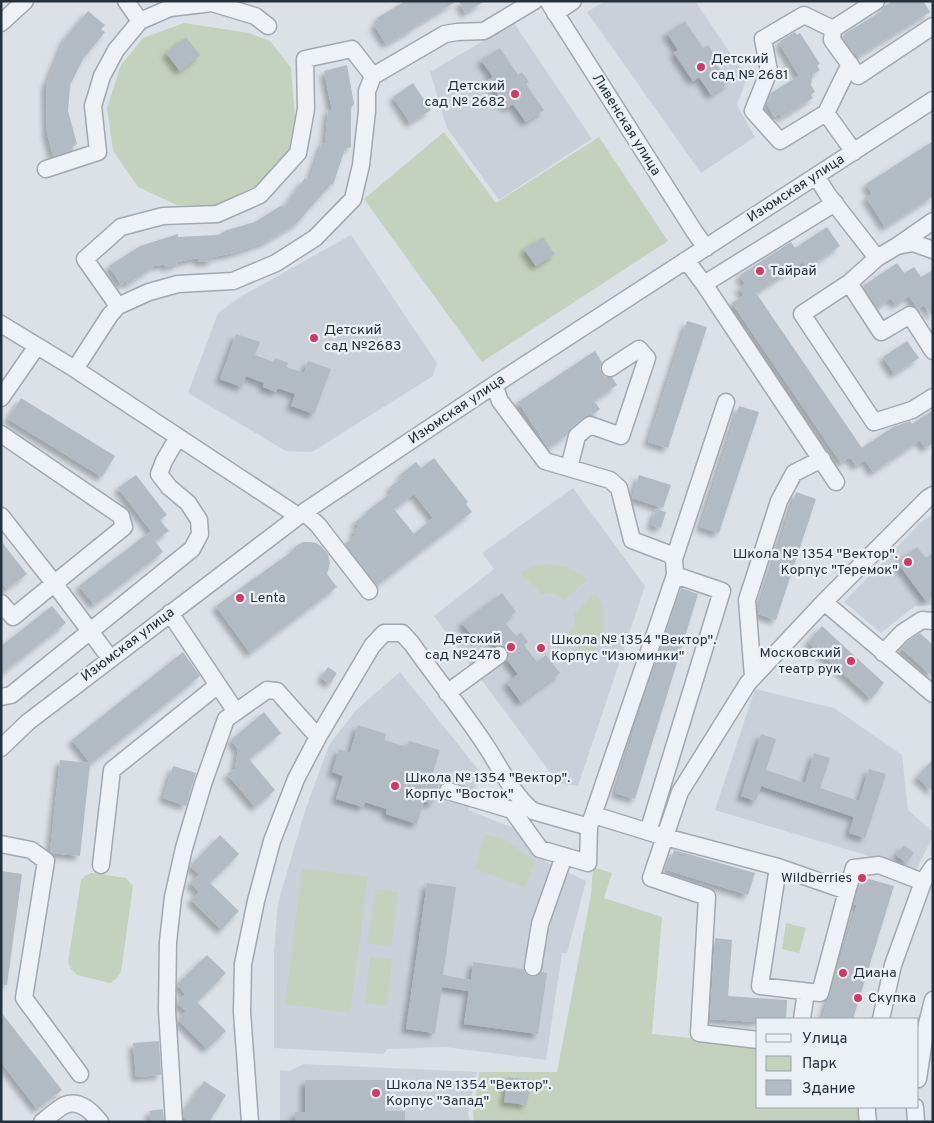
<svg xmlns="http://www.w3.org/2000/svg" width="934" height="1123" font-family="Overpass,sans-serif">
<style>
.built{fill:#c9d0d9}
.green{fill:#c4d1bc}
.building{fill:#b2bbc3;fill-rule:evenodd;filter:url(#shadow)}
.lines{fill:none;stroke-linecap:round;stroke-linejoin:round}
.minor-casing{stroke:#a1a8b1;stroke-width:19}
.minor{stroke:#eef1f5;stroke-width:16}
.poi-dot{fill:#d33962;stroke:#ebf0f4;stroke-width:2}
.labels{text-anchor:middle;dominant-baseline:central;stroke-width:4.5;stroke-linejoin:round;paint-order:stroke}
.poi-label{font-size:14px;fill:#25303d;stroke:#ebf0f4;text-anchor:start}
.street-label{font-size:14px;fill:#25303d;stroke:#ebf0f4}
</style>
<defs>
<filter id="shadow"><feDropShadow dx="-4.5" dy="4.5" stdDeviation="2.5" flood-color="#0004"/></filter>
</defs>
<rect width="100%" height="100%" fill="#dbe1e7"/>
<path class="built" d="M605,1H695L747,78L737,105L755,137L701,173L587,12Z
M514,23L592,139L499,200L447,128L430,72Z
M351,235L437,363L433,376L312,452L286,451L188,393L218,313L240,297Z
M573,488L645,586L578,786L558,783L434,616L494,569L482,553Z
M933,514V605L915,606L881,633L844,602L921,522Z
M400,672L481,773L468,810L514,828L546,862L586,881L567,953H562L546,1060L445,1047L387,1049L384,1054L274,1048V952L278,903L305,811L329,745L356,710Z
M755,689L834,708L902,755L908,810L933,832V836L916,870L715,810Z
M304,1064L477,1072L468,1114L470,1122H280V1070L289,1071Z"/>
<path class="green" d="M184,23L249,33L270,41L291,68L295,118L288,153L262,183L233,200L215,206L177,205L138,187L113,151L107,108L121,65L143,38Z
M444,132L496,203L599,137L668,241L482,362L364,199Z
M549,564C563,565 576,569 587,580L564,600C555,593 553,591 542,594L521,574C529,566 538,565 549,564Z
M595,593C612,611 603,643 587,658L568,635C574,626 577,623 574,613Z
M485,834L502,838L535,861L525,887L475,869Z
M593,867L612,873L604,898L662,917L652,1034L758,1045V1107H862L863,1122H474L473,1114L479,1072H557L591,895Z
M302,868L368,877L350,1013L285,1004Z
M92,873L126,878L133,886L121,972L116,979L110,983L77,975L71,969L68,962L81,880L86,875Z
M376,889L399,892L391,947L367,943Z
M786,923L806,928L799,953L782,949Z
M370,957L392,959L387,1006L365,1003Z"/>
<path class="building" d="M405,1H457L413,27L414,28L392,41V40L386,44L374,25L379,22L377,18Z
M459,1H485L465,13Z
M893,1H923L930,12L858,56L856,53L854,54L843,38L846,37L844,34L882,11L881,10L883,7Z
M88,11L105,25L101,29L105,32L83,59L70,85L68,111L77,144L72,147L73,150L53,156L47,133L46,85L65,38Z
M685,21L703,48L708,45L715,55L711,57L729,83L711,95L699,77L693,81L674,53L678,50L667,33Z
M795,32L797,35L800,33L820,64L817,66L820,70L813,74L811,85L815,92L811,95L813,98L782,117L780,114L774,117L767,104L768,100L770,99L769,98L771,93L799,76L780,45L782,44L780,41Z
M186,37L200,55L180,71L166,53Z
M500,48L518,75L522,72L529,82L526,84L544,110L526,122L513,104L507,108L488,80L493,77L481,60Z
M347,65L354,104L351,108V147L345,149L333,185L331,184L297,223L265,242L233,253L213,257L212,261L199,262L198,258L177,262L178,264L166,267L164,264L158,266L157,264L128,284L126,281L121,285L109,266L140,246L178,234V237L218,235L227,230L255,222L282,205L284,207L305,178L309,181L322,143H325L328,110H332L324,71Z
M413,83L431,110L410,123L393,97Z
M933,141V196L885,227L866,197L872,194L866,184Z
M827,227L840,246L807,268L803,262L756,293L862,448L893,427L910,421L912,424L933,410V443L925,448L920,440L873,472L865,460L856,466L850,457L841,463L732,303L744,295L739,288L745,284L740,275L791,242L795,248Z
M543,237L555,254L536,266L524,249Z
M897,263L904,273L914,267L921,277L933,270V317L924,305L918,309L909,296L895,305L891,298L877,308L863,286Z
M687,321L707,327L668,448L648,442Z
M236,334L260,342L255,355L273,362L275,358L288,363L286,367L304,373L308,361L331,369L314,414L291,406L295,394L278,388L276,392L263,387L264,383L246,376L242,387L220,379Z
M907,341L919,358L894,374L883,357Z
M595,351L602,362L600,368L602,374L606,377H612L617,385L594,401L600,409L592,415H588L584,417L571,428L567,435L548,448L518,402Z
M21,398L115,456L102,477L8,419Z
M739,406L759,412L719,533L700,527Z
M434,458L468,502L466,504L472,512L377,585L345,544L356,535L353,531L359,527L355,522L367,513L366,512L393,491L390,487L403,477L401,474L416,462L421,468ZM414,494L433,518L414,534L394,509Z
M136,475L167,515L160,520L169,531L155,541L163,552L94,605L79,586L151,531L118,488Z
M639,475L671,485L663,508L632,498Z
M796,492L816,499L776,620L758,614V610Z
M656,509L666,512L661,528L651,525Z
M1,541L27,574L7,589L1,582Z
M303,542H310L316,543L321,546L328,554L330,563L327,574L337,587L250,653L216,606L291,552L297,545Z
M917,547L926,558L933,553V596L926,601L897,562Z
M681,588L698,594L635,799L615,793L650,679Z
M502,593L516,612L504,621L516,636L521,632L528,642L524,645L537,662L546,655L560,673L521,702L507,683L518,674L507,660L509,654L507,649L503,646H496L486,634L476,641L462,623Z
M52,606L66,623L1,674V646Z
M822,626L884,683L871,699L808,642Z
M920,633L933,645V677L901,648L908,641Z
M183,652L200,676L90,764L80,856L52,853L50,851L60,760L90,763L72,740Z
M328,667L337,673L330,684L321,678Z
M264,712L281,733L249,759L275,790L255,807L227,774L235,769L238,749L231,740Z
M358,725L386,734L384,740L407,747L409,741L440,750L431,778L440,781L432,804L424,801L417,824L386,814L387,809L365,802L363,807L336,799L343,776L332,772L339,749L350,753Z
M761,734L776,739L766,770L805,783L814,753L830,758L820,788L859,801L869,769L886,774L865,838L849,833L854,817L761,786L756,801L741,796Z
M933,759V792L917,777Z
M173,766L196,773L186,806L163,798Z
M220,835L239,854L210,883L239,911L221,930L191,900L199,892L190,883L199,874L190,866Z
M904,845L914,853L906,863L896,855Z
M674,850L755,873L748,895L667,870Z
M1,871L22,874L7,985L1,984Z
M862,877L894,886L853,1019H822L857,905L854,904Z
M427,883L456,887L443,975L471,980L473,962L523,969L526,974L532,977L537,976L541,972L547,973L538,1034L464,1024L469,991L442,987L435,1033L406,1029Z
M715,938L732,940L728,996L787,1000L786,1019H758V1022L710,1019Z
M207,955L226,973L197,1002L226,1031L207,1049L178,1020L186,1011L177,1003L185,994L177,984Z
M1,1012L62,1090L37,1109L1,1062Z
M159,1041L161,1075L136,1077L133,1043Z
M508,1077L531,1080L527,1105L504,1102Z
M305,1080H390V1093L385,1092V1111H405V1122H295V1112H305Z
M204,1081L226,1095L209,1122H189L184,1118L183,1113Z
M163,1109L164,1121H151L149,1111Z"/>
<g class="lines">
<g class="minor-casing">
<path id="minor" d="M548,1L694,231L706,248
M555,13L573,1
M140,21L170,8L212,3L255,16L268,26
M1,23L25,1
M833,29L876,1
M826,113L850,64
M854,152L826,113L780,141L753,111L769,71L763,39L804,15L833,29L832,40L858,76L933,26
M46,169L98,152L93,106L102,76L116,50L140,21L126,1
M816,176L828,195L877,258
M933,221L897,246L877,258L849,283L881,332L910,315L933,351
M897,246L913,243L933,250
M686,260L704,284L836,482
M849,283L802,314L874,422L912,410L933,397
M704,284L835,203
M118,306L85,259L121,227L163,216L217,214L260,195L298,153L306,109L305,59L352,49L373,76
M1,324L75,369L298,516
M75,369L110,315L118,306L149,292L178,284L233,281L276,263L315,238L353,199L361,165L367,111V91L373,76L445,34L457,32L484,31L534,1
M1,398L37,346
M1,434L121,516L124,527L13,617L1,603
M569,468L577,436L590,425L621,436L647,358L639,349L610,368
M304,512L318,525L369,591
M1,516L54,583L110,658
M674,559L726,402
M824,602L933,694
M170,613L236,712
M883,653L902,633L922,620L933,621
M753,677L747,600L779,501L794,473L822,459
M447,693L499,655
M1,697L11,695L192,549L200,534L199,520L188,503L169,487L159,474L164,461L178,437
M1,748L28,722L304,512L494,385L933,100
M448,791L512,810L540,849L588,863L589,827L675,575L674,559L669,554L632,540L619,488L610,480L545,461L500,401L494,385
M594,815L665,837L778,867
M648,832L722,591L675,575
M1,844L31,850L46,861L24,998L80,1074
M101,865L112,770L218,685
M778,867L847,891L820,993L760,986Z
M847,891L854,868L879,865L923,882
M533,967L540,924L564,856
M802,1019L806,992
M881,1019L893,965L923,882L933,867
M758,1040L699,1033L707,897L651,878L680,792L748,683L824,602L928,498L933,495
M918,1079L925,1032L933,1000
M867,1107V1113L868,1122
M915,1107L916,1122
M42,1122C47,1118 60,1107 65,1105C80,1099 92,1112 100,1122
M174,1122L167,1010L168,942L173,897L184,848L203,784L226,719L267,690L277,691L318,737
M250,1122L242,1012L243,964L256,901L272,841L296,779L318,737L372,646L384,633H402L412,644C436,678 463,711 486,746C500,767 513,795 533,811L589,827"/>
</g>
<use href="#minor" class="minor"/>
</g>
<g class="poi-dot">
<circle cx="701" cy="67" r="5"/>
<circle cx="515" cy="94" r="5"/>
<circle cx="760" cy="271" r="5"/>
<circle cx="314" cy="338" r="5"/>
<circle cx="908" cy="562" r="5"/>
<circle cx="240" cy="598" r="5"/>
<circle cx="511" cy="647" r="5"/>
<circle cx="541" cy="648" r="5"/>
<circle cx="851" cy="661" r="5"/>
<circle cx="395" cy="786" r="5"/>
<circle cx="862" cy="878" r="5"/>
<circle cx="843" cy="973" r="5"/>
<circle cx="858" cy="998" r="5"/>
<circle cx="376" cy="1093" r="5"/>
</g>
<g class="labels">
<g class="poi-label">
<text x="711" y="59">Детский<tspan x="711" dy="16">сад № 2681</tspan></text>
<text x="505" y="86" text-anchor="end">Детский<tspan x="505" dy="16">сад № 2682</tspan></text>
<text x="770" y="271">Тайрай</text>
<text x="324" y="330">Детский<tspan x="324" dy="16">сад №2683</tspan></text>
<text x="898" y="554" text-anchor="end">Школа № 1354 "Вектор".<tspan x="898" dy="16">Корпус "Теремок"</tspan></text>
<text x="250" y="598">Lenta</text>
<text x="501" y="639" text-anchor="end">Детский<tspan x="501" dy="16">сад №2478</tspan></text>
<text x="551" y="640">Школа № 1354 "Вектор".<tspan x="551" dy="16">Корпус "Изюминки"</tspan></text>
<text x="841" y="653" text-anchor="end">Московский<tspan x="841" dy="16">театр рук</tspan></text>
<text x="405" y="778">Школа № 1354 "Вектор".<tspan x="405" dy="16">Корпус "Восток"</tspan></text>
<text x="852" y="878" text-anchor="end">Wildberries</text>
<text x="853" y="973">Диана</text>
<text x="868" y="998">Скупка</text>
<text x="386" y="1085">Школа № 1354 "Вектор".<tspan x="386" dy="16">Корпус "Запад"</tspan></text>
</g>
<g class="street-label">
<text transform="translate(626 125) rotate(58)">Ливенская улица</text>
<text transform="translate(796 189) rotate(-33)">Изюмская улица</text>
<text transform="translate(457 410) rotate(-34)">Изюмская улица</text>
<text transform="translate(128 645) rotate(-37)">Изюмская улица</text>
</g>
</g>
<rect width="934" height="1123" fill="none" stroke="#25303d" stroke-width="5"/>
<rect x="756" y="1018" width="162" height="90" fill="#ebf0f4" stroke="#9ca3ab"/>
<rect x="766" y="1034" width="25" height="8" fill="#eef1f5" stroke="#9ca3ab"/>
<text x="802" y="1043" font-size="15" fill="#25303d">Улица</text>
<rect x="766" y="1056" width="25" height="15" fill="#c4d1bc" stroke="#9ca3ab"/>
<text x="802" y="1068" font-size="15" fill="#25303d">Парк</text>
<rect x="766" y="1080" width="25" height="15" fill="#b2bbc3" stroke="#9ca3ab"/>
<text x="802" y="1093" font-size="15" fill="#25303d">Здание</text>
</svg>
